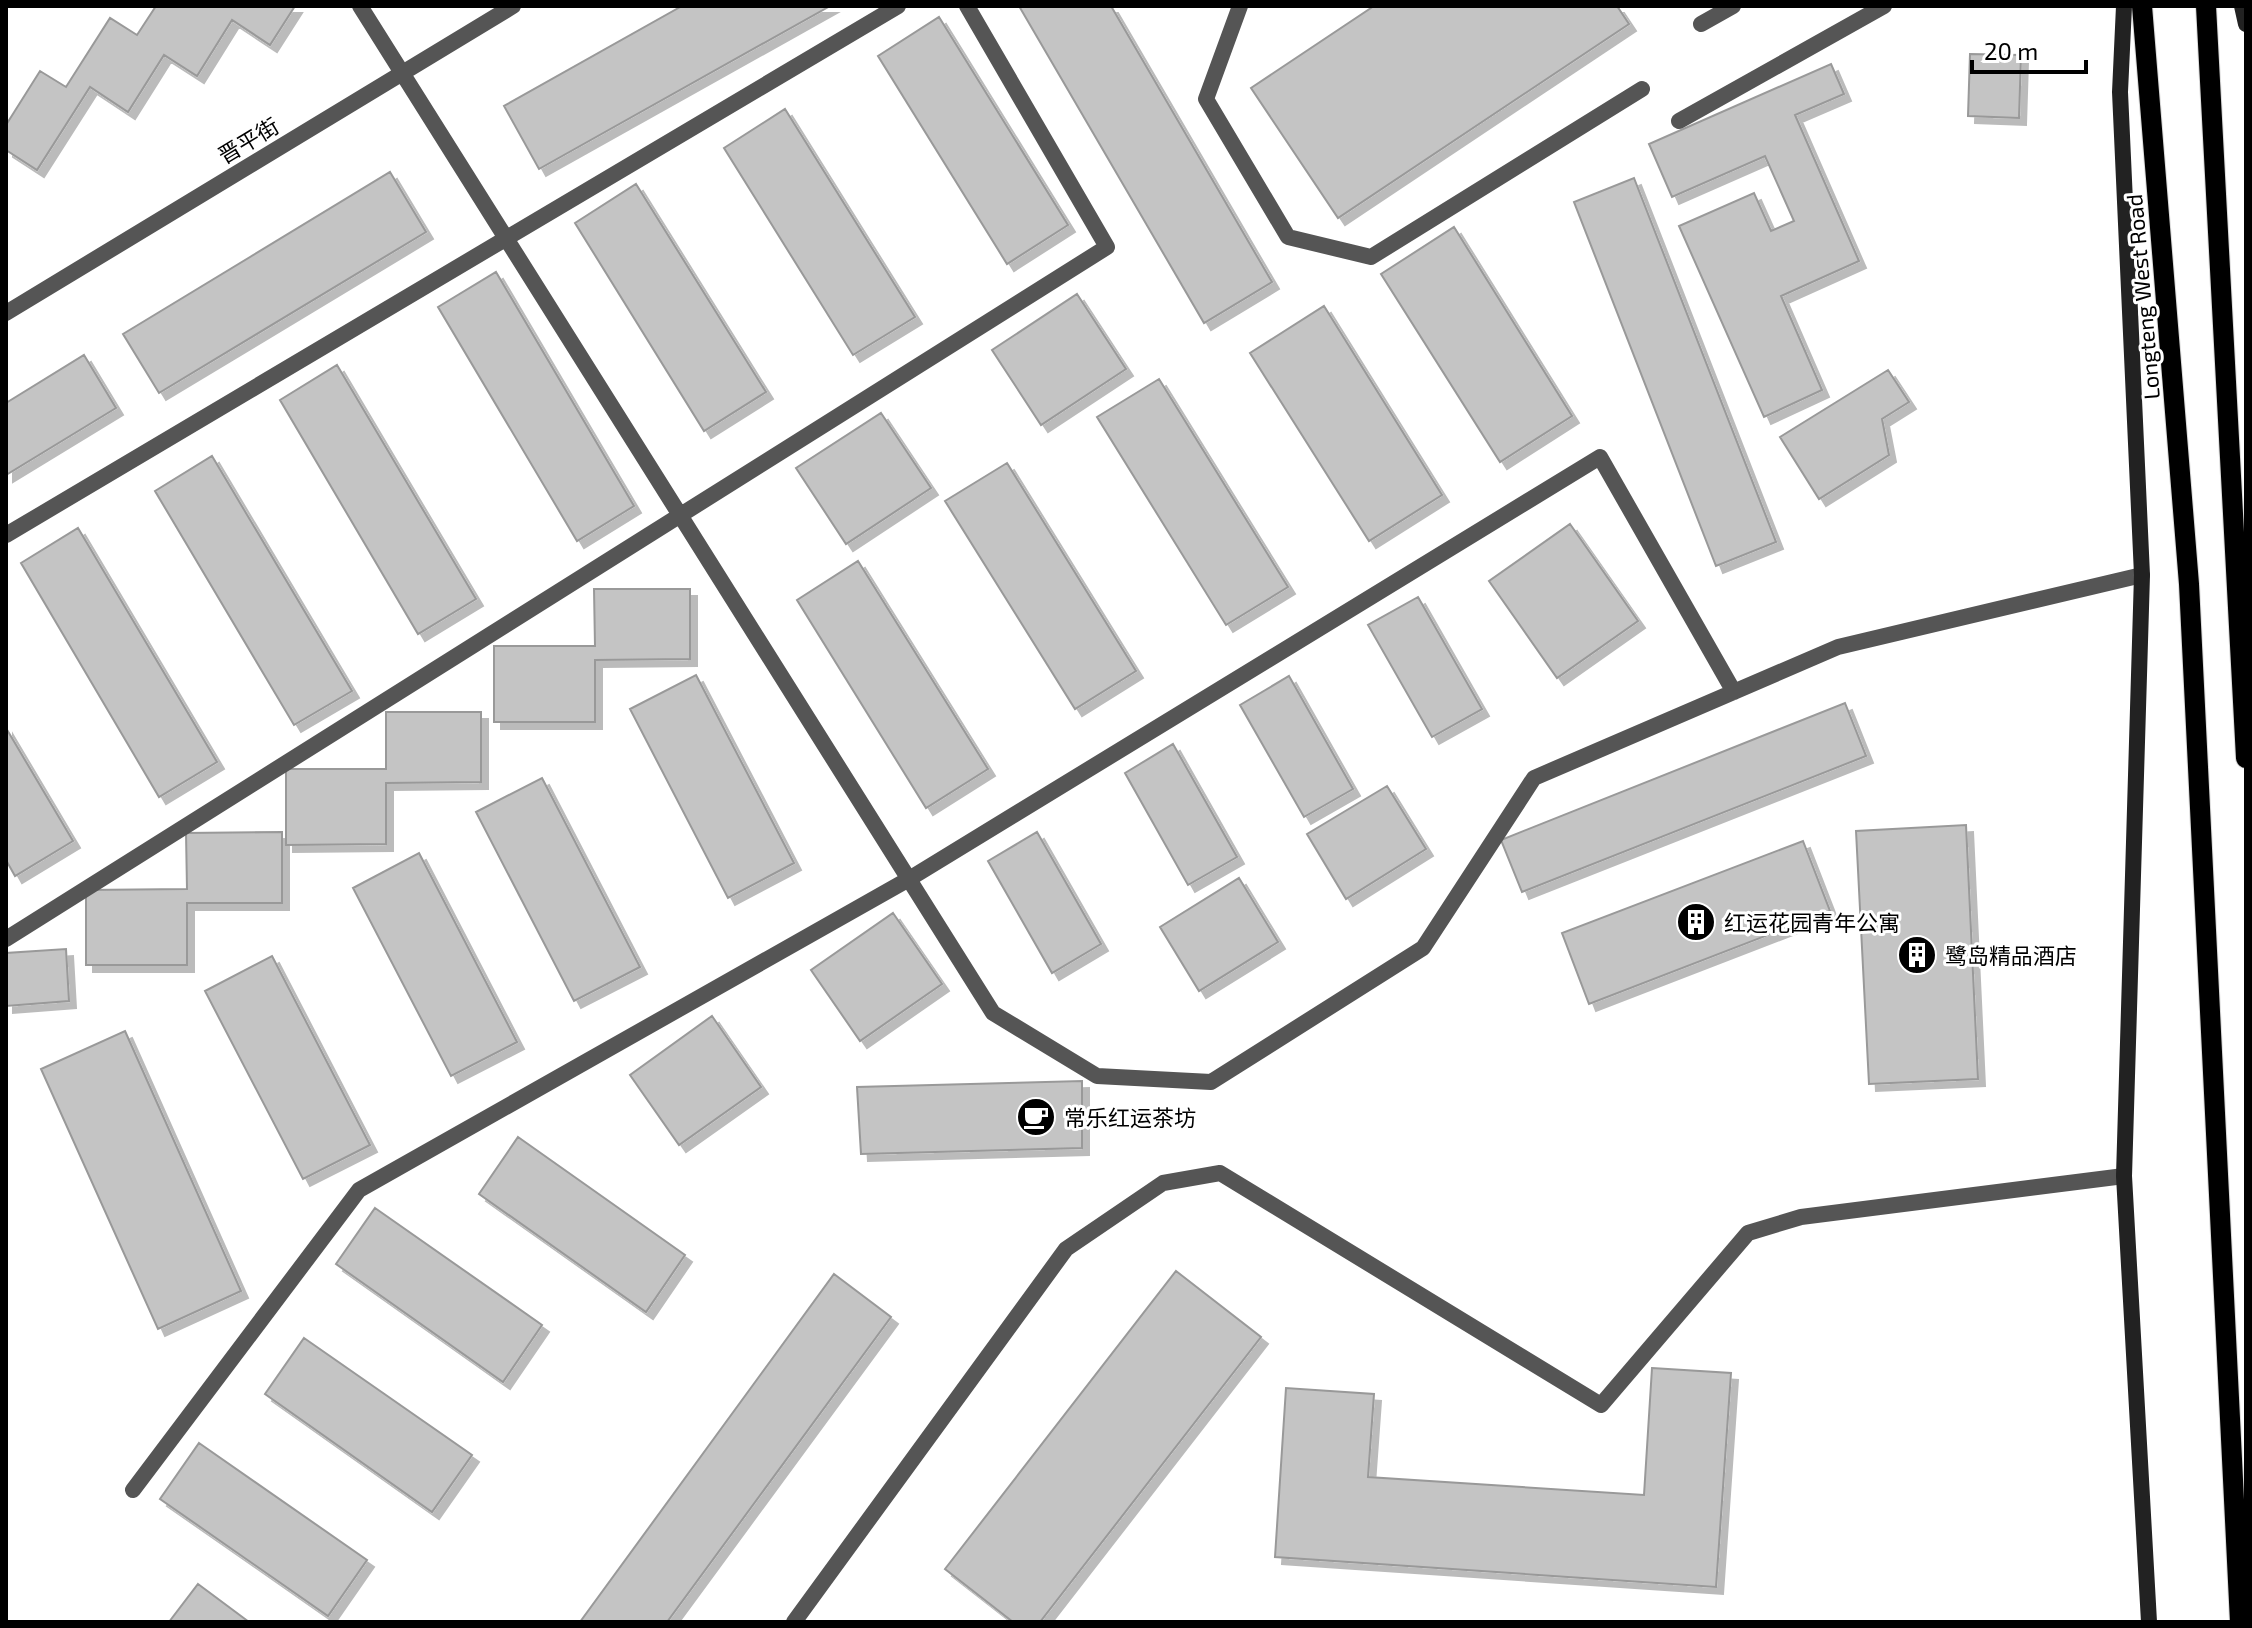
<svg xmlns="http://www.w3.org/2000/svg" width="2252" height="1628" font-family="'Exo 2','Noto Sans SC',sans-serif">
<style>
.building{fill:#c4c4c4;stroke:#999;stroke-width:2;filter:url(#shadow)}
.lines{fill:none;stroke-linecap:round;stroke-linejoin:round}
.primary-casing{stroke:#dbdbdb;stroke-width:22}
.minor{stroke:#555;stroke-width:16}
.secondary{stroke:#222;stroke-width:16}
.primary{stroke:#000;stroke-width:20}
.labels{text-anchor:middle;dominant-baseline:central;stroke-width:6;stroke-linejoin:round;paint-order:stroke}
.street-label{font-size:22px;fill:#000;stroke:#fff}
.poi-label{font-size:22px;fill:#000;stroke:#fff;text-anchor:start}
</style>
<defs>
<filter id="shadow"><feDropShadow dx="7" dy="7" stdDeviation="0" flood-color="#0004"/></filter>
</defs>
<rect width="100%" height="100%" fill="#fff"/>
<path class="building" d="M156,6H295L270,45L232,20L197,76L164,55L128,112L90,87L37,170L6,150V125L40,71L66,87L110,18L137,35Z
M682,6H830L539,169L504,106Z
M1019,6H1111L1272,282L1204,323Z
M1374,6H1617L1629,24L1338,218L1251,88Z
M939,17L1068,225L1007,264L878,56Z
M1970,54L2021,55L2019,118L1968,116Z
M1831,64L1844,94L1795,115L1859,261L1781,296L1822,390L1764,417L1679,226L1754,193L1771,231L1794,221L1765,156L1672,197L1649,144Z
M785,109L915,317L853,355L724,148Z
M390,172L426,232L159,393L123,334Z
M1634,178L1776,542L1716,566L1574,202Z
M636,184L766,392L704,431L575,223Z
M1454,227L1572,416L1500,462L1381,274Z
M496,272L634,506L577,541L438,307Z
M1077,294L1126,369L1041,425L992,350Z
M1324,306L1442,495L1369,541L1250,353Z
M84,355L116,408L6,475V403Z
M337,365L476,599L418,634L280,400Z
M1888,370L1909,402L1882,419L1889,455L1819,499L1780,437Z
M1159,379L1288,587L1226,625L1097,417Z
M881,413L931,488L846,544L796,468Z
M212,456L352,691L294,725L155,491Z
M1007,463L1136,671L1075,709L945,501Z
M1570,524L1638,621L1557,678L1489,581Z
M78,528L217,762L159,797L21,563Z
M858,561L988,769L926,808L797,600Z
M594,589H690V659L595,660V722H494V646H595Z
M1418,597L1482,709L1432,737L1368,625Z
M696,675L794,863L728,898L630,709Z
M1289,676L1353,789L1304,817L1240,705Z
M1845,703L1866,756L1522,892L1501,840Z
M386,712H481V782L386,783V844L286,845V769H386Z
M6,728L73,841L15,876L6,860Z
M1173,744L1237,857L1188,885L1125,773Z
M542,778L640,967L574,1001L476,812Z
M1387,786L1426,849L1346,899L1307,834Z
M1966,825L1978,1079L1869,1084L1856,831Z
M282,832V903H187V965H86V890L187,889L186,833Z
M1037,832L1101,944L1052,973L988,861Z
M1803,841L1830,911L1589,1004L1562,933Z
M419,853L517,1042L451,1076L353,888Z
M1239,878L1278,942L1199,991L1160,927Z
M893,913L942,984L860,1041L811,970Z
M66,949L69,1001L6,1006V953Z
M272,956L370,1145L303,1179L205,991Z
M712,1016L761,1087L679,1145L630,1075Z
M125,1031L241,1291L158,1329L41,1069Z
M1082,1081V1148L861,1154L857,1087Z
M518,1137L685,1255L646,1312L479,1194Z
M375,1208L542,1325L503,1382L336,1264Z
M1176,1271L1261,1337L1040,1622H1013L945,1569Z
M834,1274L891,1317L667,1622H580Z
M304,1338L472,1455L432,1512L265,1394Z
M1652,1368L1731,1373L1716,1587L1275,1557L1286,1388L1374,1394L1368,1477L1644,1495Z
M199,1443L367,1560L328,1616L160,1499Z
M198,1584L249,1622H169Z"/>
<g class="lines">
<g class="primary-casing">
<path id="primary" d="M2142,6L2189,584L2240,1622
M2206,6L2246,758"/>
</g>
<path class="minor" d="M360,6L993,1013L1097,1076L1211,1082L1423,948L1534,778L1838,647L2142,575
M1240,6L1206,99L1288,237L1371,257L1642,89
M1701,24L1733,6
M1679,121L1884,6
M6,313L513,6
M6,535L898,6
M6,939L1107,247L967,6
M133,1490L359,1190L909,879L1600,457L1734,692
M794,1622L1066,1249L1163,1183L1220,1173L1601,1405L1748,1233L1801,1217L2124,1176"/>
<path class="secondary" d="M2124,6L2120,92L2142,575L2124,1176L2149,1622
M2242,6L2246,24"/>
<use href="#primary" class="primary"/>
</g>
<defs>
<g id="building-disc" transform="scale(2)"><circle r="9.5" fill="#000" stroke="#fff"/><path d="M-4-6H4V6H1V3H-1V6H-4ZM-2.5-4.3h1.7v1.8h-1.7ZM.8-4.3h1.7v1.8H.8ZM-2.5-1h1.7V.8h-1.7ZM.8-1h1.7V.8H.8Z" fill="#fff"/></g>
<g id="cafe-disc" transform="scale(2)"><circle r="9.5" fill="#000" stroke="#fff"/><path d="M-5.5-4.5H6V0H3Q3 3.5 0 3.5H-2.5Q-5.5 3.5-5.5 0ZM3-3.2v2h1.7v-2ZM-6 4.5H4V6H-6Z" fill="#fff"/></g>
</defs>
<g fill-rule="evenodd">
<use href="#building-disc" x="1696" y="922"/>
<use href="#building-disc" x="1917" y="955"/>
<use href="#cafe-disc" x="1036" y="1117"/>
</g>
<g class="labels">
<g class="street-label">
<text transform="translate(248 140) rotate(-31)">晋平街</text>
<text transform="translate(2142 297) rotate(-95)">Longteng West Road</text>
</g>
<g class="poi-label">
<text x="1724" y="922">红运花园青年公寓</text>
<text x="1945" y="955">鹭岛精品酒店</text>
<text x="1064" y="1117">常乐红运茶坊</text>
</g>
</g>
<rect width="2252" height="1628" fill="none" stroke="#000000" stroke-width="16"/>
<path d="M1972 60v12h114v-12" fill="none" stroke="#000000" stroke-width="4"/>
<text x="1984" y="60" font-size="24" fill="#000000" stroke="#ffffff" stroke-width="6" paint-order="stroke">20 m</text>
</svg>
